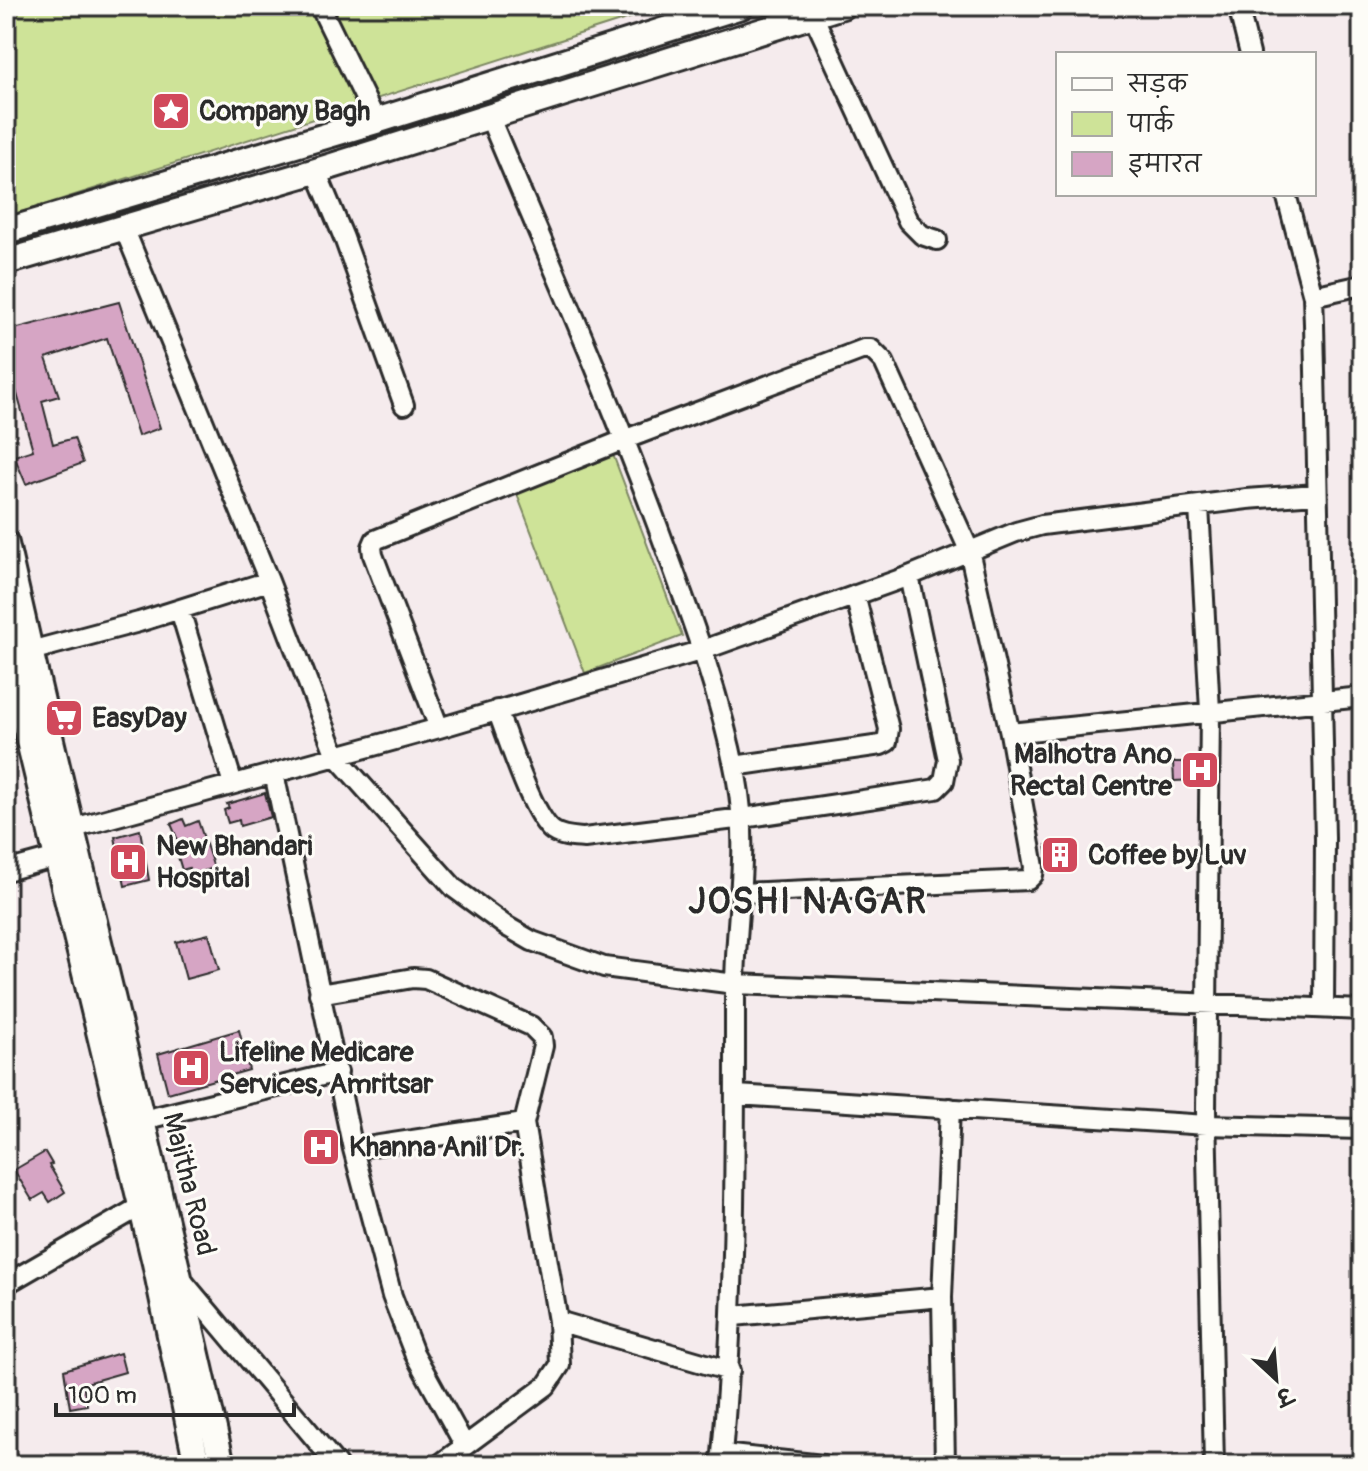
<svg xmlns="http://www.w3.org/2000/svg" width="1368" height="1471" font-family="Pangolin,'Playpen Sans Deva',sans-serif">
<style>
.green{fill:#cee398;stroke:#7c8762;stroke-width:2}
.building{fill:#d6a5c4;stroke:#2b2b2b;stroke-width:2}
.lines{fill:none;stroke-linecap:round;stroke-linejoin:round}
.minor-casing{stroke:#2b2b2b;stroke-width:24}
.major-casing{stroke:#2b2b2b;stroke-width:30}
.minor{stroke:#fdfcf7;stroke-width:18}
.major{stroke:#fdfcf7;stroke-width:24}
.labels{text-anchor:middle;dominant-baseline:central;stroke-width:6;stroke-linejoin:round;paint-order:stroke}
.poi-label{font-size:28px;font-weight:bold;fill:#2b2b2b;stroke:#fdfcf7;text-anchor:start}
.street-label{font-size:28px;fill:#2b2b2b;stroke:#fdfcf7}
.district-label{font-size:36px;font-weight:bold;letter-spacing:2px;fill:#2b2b2b;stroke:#fdfcf7}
</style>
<rect width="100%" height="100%" fill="#f5ebed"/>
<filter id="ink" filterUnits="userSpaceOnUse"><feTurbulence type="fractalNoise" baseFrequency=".0125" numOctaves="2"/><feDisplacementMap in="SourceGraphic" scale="16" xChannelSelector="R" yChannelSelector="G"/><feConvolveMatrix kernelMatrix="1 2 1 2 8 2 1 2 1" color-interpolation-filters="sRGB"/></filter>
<g filter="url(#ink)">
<path class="green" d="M6,6H667L6,217Z
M612,452L682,636L585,673L515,489Z"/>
<path class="building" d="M119,302L160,428L138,436L107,338L46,358L59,396L42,401L53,444L74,438L83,463L26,484L14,456L33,450L6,355V331Z
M1173,762H1198L1197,780L1174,781Z
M265,793L271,817L240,826L239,820L228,823L224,810L229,808L227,804Z
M183,819L186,826L198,821L214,868L191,875L189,868L182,870L173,840L177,838L171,824Z
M140,830L149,880L125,886L115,837Z
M1071,843L1075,866L1050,869L1046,845Z
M209,934L219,970L186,979L176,942Z
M239,1030L249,1070L168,1093L158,1054Z
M45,1152L52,1164L49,1165L65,1192L50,1202L44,1193L32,1200L14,1170Z
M120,1353L125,1372L83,1384L87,1405L70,1408L64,1370Z"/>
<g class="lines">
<g class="minor-casing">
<path id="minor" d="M320,6L376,121
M1238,6L1250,54
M813,15L908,221L922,235L937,240
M490,118C550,261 613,403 666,549C694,625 722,701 737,781C750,850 735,919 735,989C735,1144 736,1299 722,1454L718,1465
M316,171L344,238L404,405
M1286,194L1313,296L1314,324L1325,838L1324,1008
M124,228L269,581L336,756L454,888L506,926L532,941L604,967L735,984L1362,1010
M1313,296L1362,285
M1199,506L1210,711L1206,1111L1214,1465
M180,610L233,784
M19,654L139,622L269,581
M497,710C508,738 532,815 553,831C562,837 573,837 584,838L743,818L936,789L944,781L948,760L909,576
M439,728L373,555L372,547L375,540L626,439L864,349H871L884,362L969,550L1010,733L1362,697
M734,766L881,745L887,742L889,729L855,595
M274,773L353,1149L392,1296L414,1353L465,1446
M70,829L439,728L703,650L909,576L1016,532L1042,525L1247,499L1316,494
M6,871L57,857
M742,893L1028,880L1033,875L1034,867L1010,733
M319,994L413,978L426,979L531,1026L542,1037L543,1046L524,1123L558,1321L560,1365L546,1386L439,1465
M736,1095L1207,1125L1362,1129
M143,1120L338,1072
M353,1149L524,1123
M181,1279L337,1465
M6,1284L141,1206
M733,1316L942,1297
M558,1321L730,1371
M722,1454L823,1465
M945,1465L942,1297L950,1108"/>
</g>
<g class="major-casing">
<path id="major" d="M6,231L376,121L741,6
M6,262L316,171L842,6
M6,544C74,852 154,1157 222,1465
M6,646L155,1263L197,1465"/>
</g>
<use href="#minor" class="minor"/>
<use href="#major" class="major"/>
</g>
</g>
<defs>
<g id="sight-square" transform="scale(2)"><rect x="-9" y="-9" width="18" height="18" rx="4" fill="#d1495b" stroke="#fdfcf7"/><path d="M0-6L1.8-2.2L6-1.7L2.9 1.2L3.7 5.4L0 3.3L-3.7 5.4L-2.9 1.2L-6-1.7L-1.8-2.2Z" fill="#fff"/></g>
<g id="supermarket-square" transform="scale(2)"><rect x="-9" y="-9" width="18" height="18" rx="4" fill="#d1495b" stroke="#fdfcf7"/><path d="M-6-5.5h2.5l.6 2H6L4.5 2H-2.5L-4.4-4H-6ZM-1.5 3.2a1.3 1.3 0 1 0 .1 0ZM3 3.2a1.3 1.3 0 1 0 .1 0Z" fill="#fff"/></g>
<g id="hospital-square" transform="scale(2)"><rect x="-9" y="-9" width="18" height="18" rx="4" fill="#d1495b" stroke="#fdfcf7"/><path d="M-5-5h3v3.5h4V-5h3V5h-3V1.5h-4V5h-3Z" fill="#fff"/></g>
<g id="building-square" transform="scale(2)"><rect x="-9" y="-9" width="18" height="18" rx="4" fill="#d1495b" stroke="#fdfcf7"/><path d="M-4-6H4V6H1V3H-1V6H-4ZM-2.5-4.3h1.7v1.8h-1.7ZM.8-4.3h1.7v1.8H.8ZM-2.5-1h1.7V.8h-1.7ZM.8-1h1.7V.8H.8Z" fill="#fff"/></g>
</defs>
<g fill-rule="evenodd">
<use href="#sight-square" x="171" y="111"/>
<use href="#supermarket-square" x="64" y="718"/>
<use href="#hospital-square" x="1200" y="770"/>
<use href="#building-square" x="1060" y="855"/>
<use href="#hospital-square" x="128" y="862"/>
<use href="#hospital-square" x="191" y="1068"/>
<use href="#hospital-square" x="321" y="1147"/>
</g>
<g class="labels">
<g class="poi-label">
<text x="199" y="111">Company Bagh</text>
<text x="92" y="718">EasyDay</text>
<text x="1172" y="754" text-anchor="end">Malhotra Ano<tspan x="1172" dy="32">Rectal Centre</tspan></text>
<text x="156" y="846">New Bhandari<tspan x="156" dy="32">Hospital</tspan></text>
<text x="1088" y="855">Coffee by Luv</text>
<text x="219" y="1052">Lifeline Medicare<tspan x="219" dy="32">Services, Amritsar</tspan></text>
<text x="349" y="1147">Khanna Anil Dr.</text>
</g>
<g class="street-label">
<text transform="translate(189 1184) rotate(76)">Majitha Road</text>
</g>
<g class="district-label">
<text x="808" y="901">JOSHI NAGAR</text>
</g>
</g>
<rect width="1368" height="1471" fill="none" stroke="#fdfcf7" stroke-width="32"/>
<rect x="16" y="16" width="1336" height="1439" fill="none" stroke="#2b2b2b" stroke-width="3" filter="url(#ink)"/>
<rect x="1056" y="52" width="260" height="144" fill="#fdfcf7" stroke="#a9a8a5" stroke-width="2"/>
<rect x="1072" y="78" width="40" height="12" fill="#fdfcf7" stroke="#a9a8a5" stroke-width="2"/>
<text x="1128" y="92" font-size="24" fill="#2b2b2b">सड़क</text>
<rect x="1072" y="112" width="40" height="24" fill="#cee398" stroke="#a9a8a5" stroke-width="2"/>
<text x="1128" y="132" font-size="24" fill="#2b2b2b">पार्क</text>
<rect x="1072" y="152" width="40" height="24" fill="#d6a5c4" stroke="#a9a8a5" stroke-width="2"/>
<text x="1128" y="172" font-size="24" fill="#2b2b2b">इमारत</text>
<g transform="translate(1276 1379) rotate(154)" stroke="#fdfcf7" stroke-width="6" paint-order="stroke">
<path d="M0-6L14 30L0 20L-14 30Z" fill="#2b2b2b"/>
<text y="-12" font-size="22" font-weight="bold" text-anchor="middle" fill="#2b2b2b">उ</text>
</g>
<path d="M56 1403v12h238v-12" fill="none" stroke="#2b2b2b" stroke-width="4"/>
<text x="68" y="1403" font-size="24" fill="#2b2b2b" stroke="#fdfcf7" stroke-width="6" paint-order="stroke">100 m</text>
</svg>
